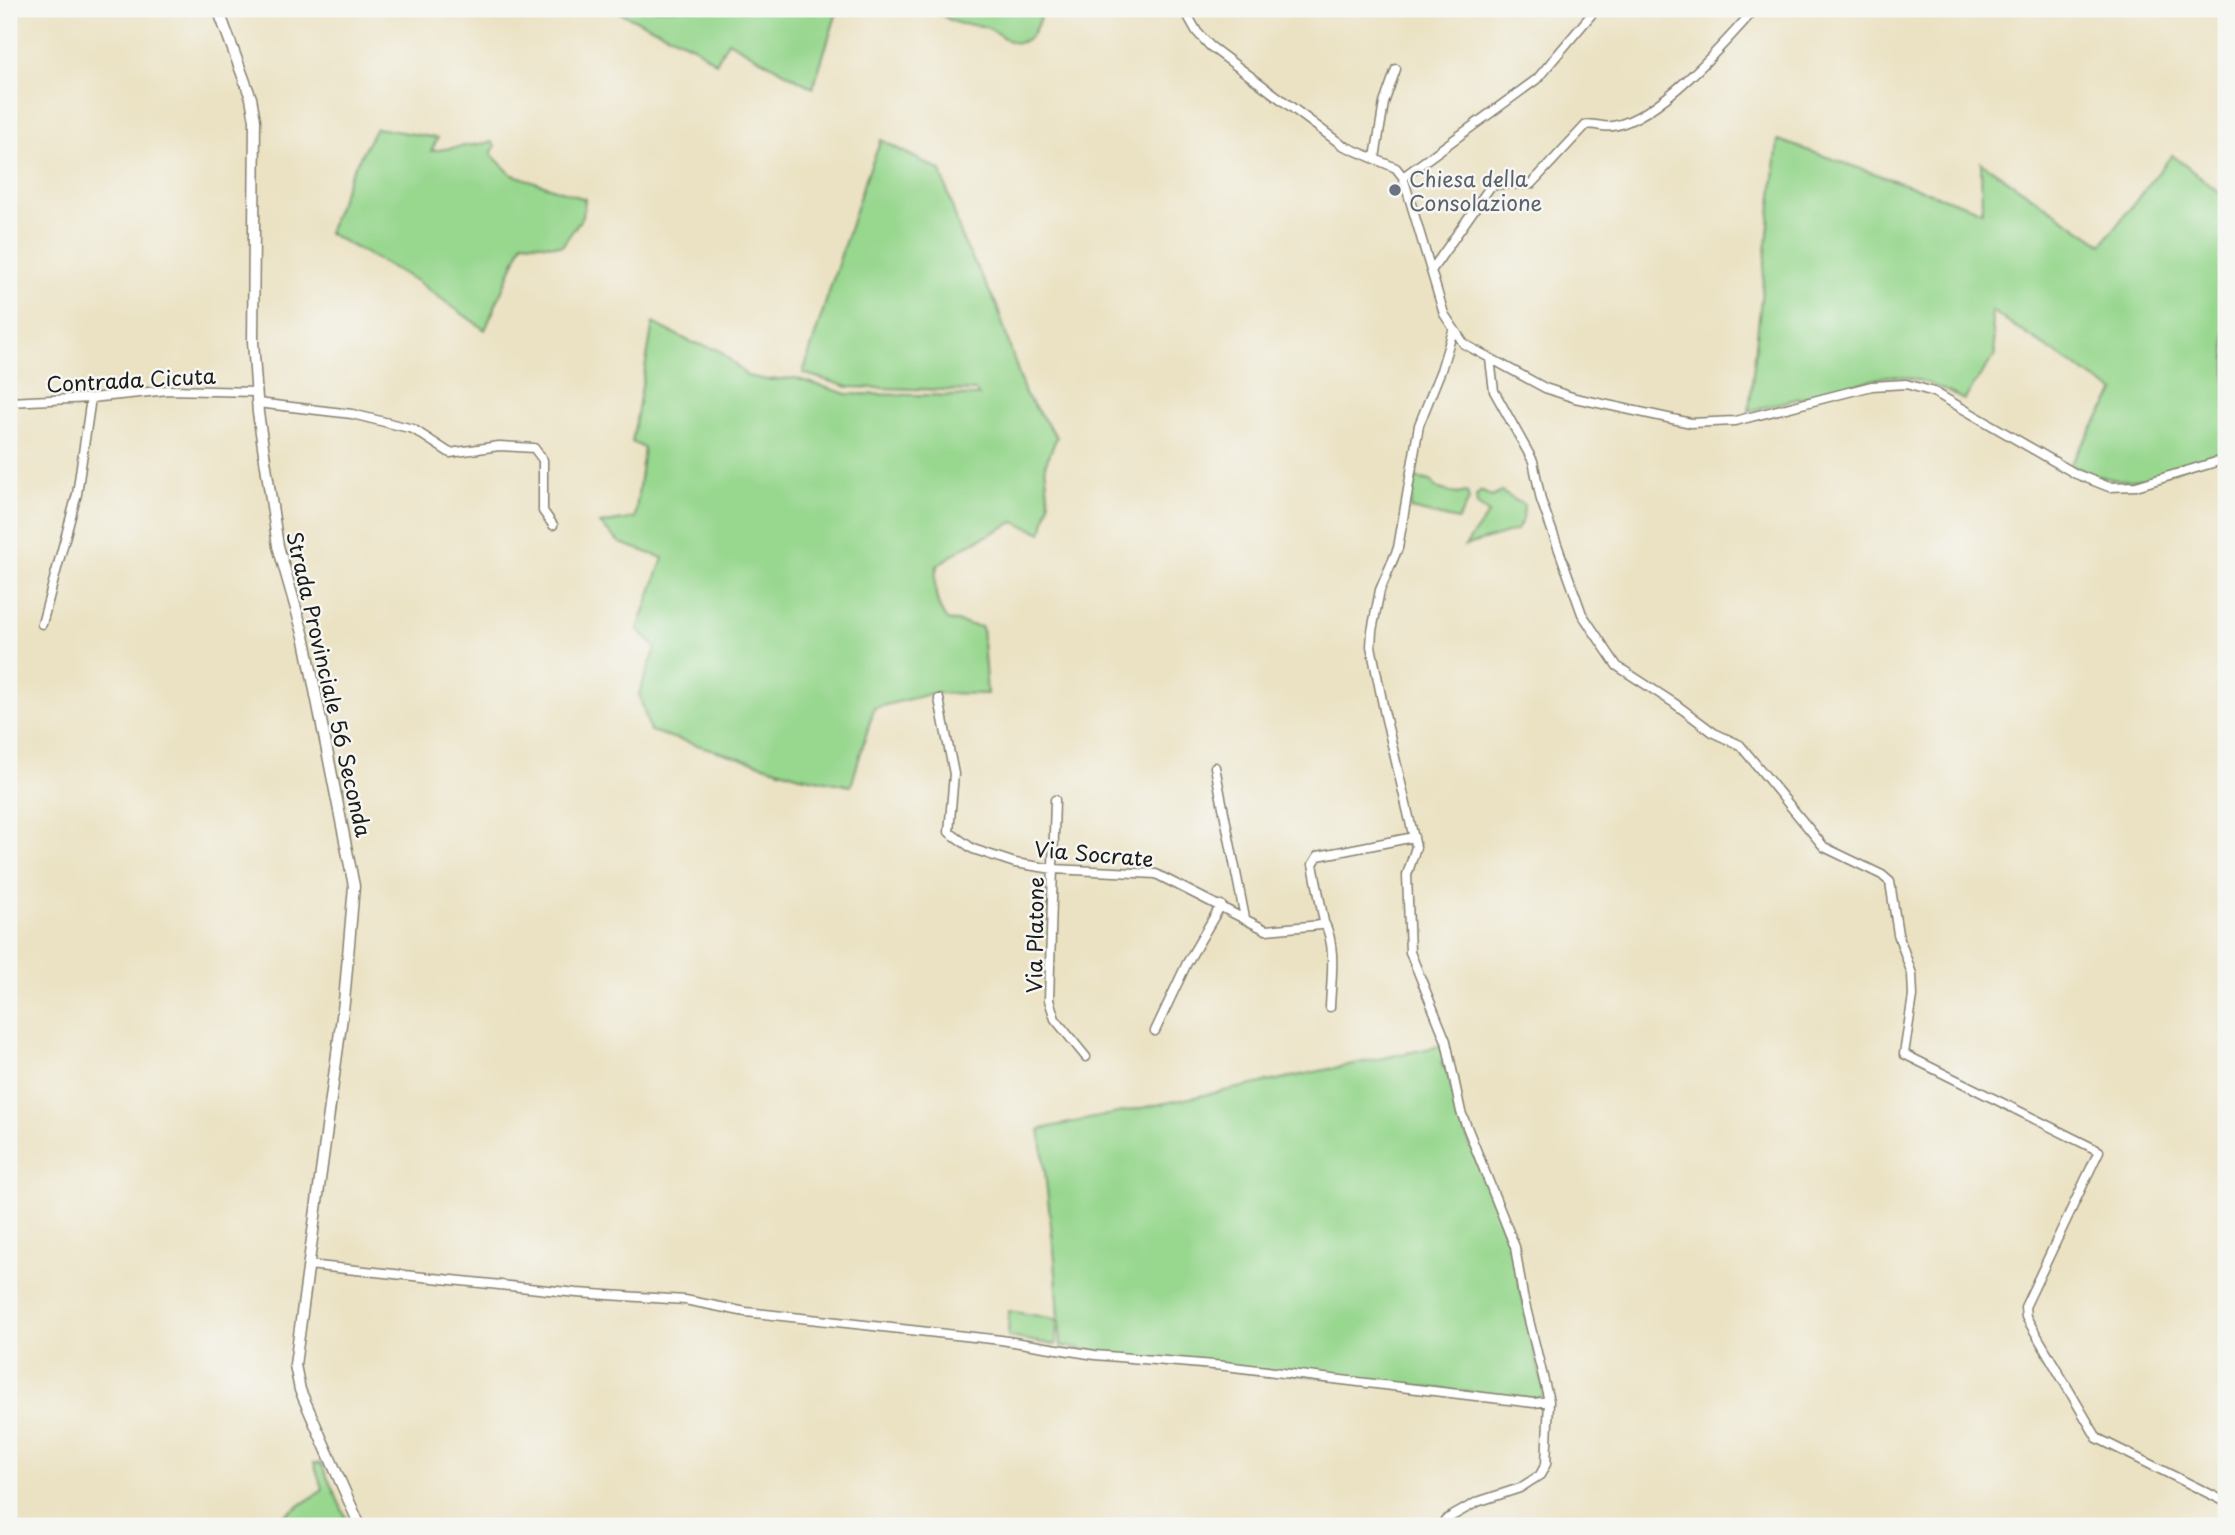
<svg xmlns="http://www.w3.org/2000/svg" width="2235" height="1535" font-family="'Playpen Sans',sans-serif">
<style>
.green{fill:#97d78e;stroke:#5a7a55;stroke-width:2}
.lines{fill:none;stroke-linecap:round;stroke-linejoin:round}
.minor-casing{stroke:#847f70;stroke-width:11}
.tertiary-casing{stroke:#847f70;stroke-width:13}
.minor{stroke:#fff;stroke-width:8}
.tertiary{stroke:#fff;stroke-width:10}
.worship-dot{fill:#6b7280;stroke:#f6f6f2;stroke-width:2.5}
.labels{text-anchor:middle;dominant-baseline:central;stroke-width:5;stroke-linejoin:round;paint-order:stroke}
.worship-label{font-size:21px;fill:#5b616d;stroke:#f6f6f2;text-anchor:start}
.street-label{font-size:21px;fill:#1c1c1c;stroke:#f6f6f2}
</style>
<rect width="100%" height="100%" fill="#f6f6f2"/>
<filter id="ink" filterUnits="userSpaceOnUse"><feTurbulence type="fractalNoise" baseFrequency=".0143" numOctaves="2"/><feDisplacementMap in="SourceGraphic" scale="14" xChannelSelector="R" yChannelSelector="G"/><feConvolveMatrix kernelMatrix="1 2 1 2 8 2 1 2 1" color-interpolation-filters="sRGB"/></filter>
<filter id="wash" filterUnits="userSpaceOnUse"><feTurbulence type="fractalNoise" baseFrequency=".00686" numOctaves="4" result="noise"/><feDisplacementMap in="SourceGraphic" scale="28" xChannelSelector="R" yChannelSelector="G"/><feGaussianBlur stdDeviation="1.57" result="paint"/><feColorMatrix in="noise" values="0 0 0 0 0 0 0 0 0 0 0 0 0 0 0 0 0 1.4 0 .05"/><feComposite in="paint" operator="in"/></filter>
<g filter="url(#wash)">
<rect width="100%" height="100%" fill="#ebe2c3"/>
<path class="green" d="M612,9H838L813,88L728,41L716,63L695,47Z
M921,9H1046C1037,18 1037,34 1026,40C1010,49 1001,33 988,28C980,24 970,25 961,24C946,21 940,10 921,9Z
M376,128L438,138L431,151L492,142L495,146L491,154L511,174L585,199L583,216L562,246L523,242L485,330L415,280L328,233L350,175Z
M881,140L941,171L963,241L997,306L1025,394L1057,437L1045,465L1049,504L1042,533L1014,522L964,547L937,566C933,584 935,605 947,620L982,627L987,694L933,693L874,708L851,786L800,776L650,731L639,694L656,648L638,629L663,558L620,543L600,524L635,518L644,448L632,442L653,323L691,342L719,350L747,376L767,380L795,378L847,394L979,396L976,391L848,387L803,373L863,186Z
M1778,140L1982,211L1981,162L2102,244L2172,155L2226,198V451C2165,472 2132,498 2070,464L2115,392L1991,311L1995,355L1964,400C1939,387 1917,376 1888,376L1749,411Z
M1415,478L1432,481L1436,488L1457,494L1467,492L1469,500L1458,520L1410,509Z
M1481,491L1492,497L1501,492L1524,505L1523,519L1517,530L1465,546L1489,513L1477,505L1476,496Z
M1441,1046L1447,1061L1441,1062L1443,1068L1448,1069L1456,1109L1511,1248L1545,1396L1533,1399L1133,1357L1061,1346L1055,1260L1040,1129Z
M1009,1311L1057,1319L1056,1345L1008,1337Z
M314,1463L321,1464L350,1526H268L323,1490Z"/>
</g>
<g filter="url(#ink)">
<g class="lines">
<g class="minor-casing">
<path id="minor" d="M1184,9L1197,32L1210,46L1342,145L1396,168L1403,177L1444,314L1464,344L1545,388L1575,398L1691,423L1735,421L1872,386L1906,384L1934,392L2076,474L2109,487L2136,486L2226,459
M1375,158L1384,103L1396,69
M1403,177L1537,79L1596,9
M1431,271L1490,187L1499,184H1531L1586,125C1595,123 1603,128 1613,126C1659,118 1724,44 1755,9
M1490,359L1494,391L1533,461L1541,500L1582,614L1617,666L1674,703L1714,733L1740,745L1824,847L1882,875L1890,882L1898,934L1912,974L1913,996L1904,1054L2099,1151L2025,1307L2026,1317L2097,1438L2226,1502
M9,402L91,398L168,390L256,392
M257,403L352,414L413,429L450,453L499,446L534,448L543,460V511L553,525
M42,624L77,494L91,398
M939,699L954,774L949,832L973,849L1015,863L1053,869L1156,874L1266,930L1321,925L1324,922L1313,864L1318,856L1414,837
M1215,767L1245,918
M1055,800L1049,1000L1055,1019L1086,1057
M1324,922C1337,945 1331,981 1330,1007
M1155,1031L1187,963L1221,905
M308,1265L577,1293L685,1300L746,1312L1001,1340L1095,1355L1225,1366L1534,1403L1549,1401
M1440,1526L1447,1519L1477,1502L1520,1488L1540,1475L1546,1464L1549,1401L1523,1296L1515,1247L1461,1112L1446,1041L1410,952L1407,875L1416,847L1385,715L1371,646L1372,631L1380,590L1398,548L1419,425L1441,370L1453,331"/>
</g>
<g class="tertiary-casing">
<path id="tertiary" d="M218,9L251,98L255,120L253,341L258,413L278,546L305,640L354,886L344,1002L295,1365L300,1390L360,1526"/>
</g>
<use href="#minor" class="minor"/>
<use href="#tertiary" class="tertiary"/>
</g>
</g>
<circle class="worship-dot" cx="1395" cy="190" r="7"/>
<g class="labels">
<g class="worship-label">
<text x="1409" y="178">Chiesa della<tspan x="1409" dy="24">Consolazione</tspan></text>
</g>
<g class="street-label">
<text transform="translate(131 379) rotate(-3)">Contrada Cicuta</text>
<text transform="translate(330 684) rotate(77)">Strada Provinciale 56 Seconda</text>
<text transform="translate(1094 853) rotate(5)">Via Socrate</text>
<text transform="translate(1034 935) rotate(-89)">Via Platone</text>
</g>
</g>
<rect width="2235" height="1535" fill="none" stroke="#f6f6f2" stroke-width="35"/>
</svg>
